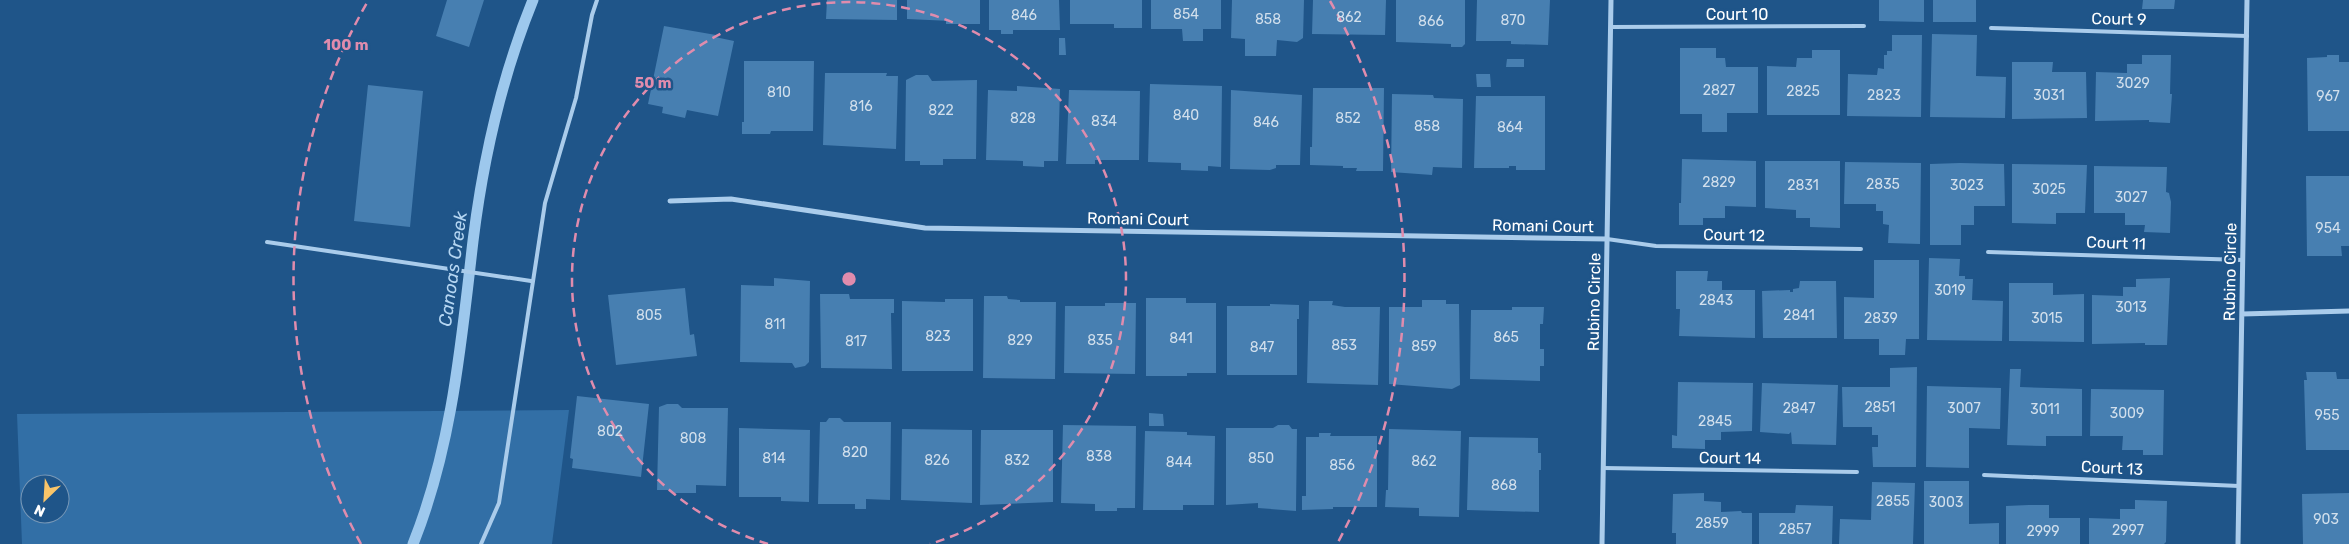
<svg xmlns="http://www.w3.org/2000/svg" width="2349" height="544" font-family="Rubik,sans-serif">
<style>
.green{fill:#326fa6;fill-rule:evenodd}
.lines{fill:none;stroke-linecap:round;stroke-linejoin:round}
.stream{stroke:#9dc8ed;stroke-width:11}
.building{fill:#477fb1}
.lane{stroke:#aacceb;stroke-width:4}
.street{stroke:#aacceb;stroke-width:5}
.ring{fill:none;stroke:#e08cad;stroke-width:2.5;stroke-dasharray:9 6}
.labels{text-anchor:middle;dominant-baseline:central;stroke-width:5;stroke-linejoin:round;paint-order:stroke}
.number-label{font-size:14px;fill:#d1dfec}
.street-label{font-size:16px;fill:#fff;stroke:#1f5589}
.water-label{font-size:18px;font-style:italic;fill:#b5d6f2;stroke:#1f5589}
.centre{fill:#e08cad;stroke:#1f5589;stroke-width:2.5}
.ring-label{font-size:15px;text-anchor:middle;font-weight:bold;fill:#e08cad;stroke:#1f5589;stroke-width:5;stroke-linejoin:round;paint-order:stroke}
</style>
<rect width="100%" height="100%" fill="#1f5589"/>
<path class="green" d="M569,410L552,544H22L17,414ZM30,484H60V514H30Z"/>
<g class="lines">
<path class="stream" d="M413,544C452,447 461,344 473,241C483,160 502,76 533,0"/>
</g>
<path class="building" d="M447,0H484L469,47L436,36Z
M827,0H897V20L826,19Z
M907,0H980V24H946V21H951L907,19Z
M989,0H1059L1060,30H1013V34H1001V30H989Z
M1070,0H1142V28H1114V24H1070Z
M1151,0H1221V29H1203V41H1183L1182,29H1151Z
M1232,0H1304L1303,38L1297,42L1277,40L1276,56H1245V39L1231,38Z
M1313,0H1386L1385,35L1312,34Z
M1396,0H1465V44L1462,47H1451V44L1396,42Z
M1477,0H1550L1548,45L1511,44V41H1476Z
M1879,0H1924V22L1879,21Z
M1933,0H1976V22H1933Z
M2143,0H2175L2174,9H2142Z
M664,26L716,35L715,37L734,41L718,116L687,110L685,118L662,113L663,107L648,104Z
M1932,34L1977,35L1976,76L2006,77L2005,118L1930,117Z
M1892,35H1922L1921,117L1847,116L1848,74L1877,75L1878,68L1884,69V55H1887V51H1892Z
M1059,38H1065L1066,55H1059Z
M1680,48H1716V58H1725L1726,67H1758V113H1727V132H1702V114H1680Z
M1812,50H1840V115H1767V66L1796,67L1797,58H1812Z
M2142,55H2171L2170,94H2172L2170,123L2149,122V120L2095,121L2096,72L2127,73V64H2142Z
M2327,55H2339V62H2349V131H2308L2307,58L2327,57Z
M1507,59H1524V67H1506Z
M744,61H814L813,131H771L770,134H742V122H744Z
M2012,62H2053L2052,72H2086L2087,118L2012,119Z
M825,73H887L886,76H898L896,149L823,145Z
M1476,74H1490L1491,87H1477Z
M916,75H928L932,81L977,80L976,159H943V165H920V161H905L906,80Z
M1150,84L1222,86L1221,167L1208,166V171L1181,170V163L1148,162Z
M368,85L423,91L410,227L354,221Z
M1017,86L1060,89L1058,161H1044V167L1023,166V161L986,160L988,90L1017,91Z
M1313,88H1384L1383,171H1356L1357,168H1343V166L1310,165V147H1312Z
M1069,90L1140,91L1139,160H1095V164H1066Z
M1231,90L1302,95L1300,165H1276V168L1270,170L1230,169Z
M1392,94L1433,95L1434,98L1463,99L1462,168L1433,167L1432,175L1391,172Z
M1476,96H1545V170H1516V166H1509V168H1474Z
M1682,159L1756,161V207L1725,206V218H1703V225H1679V203H1681Z
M1765,161H1840V228L1810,227V218H1796V210L1765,208Z
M1845,162L1921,163L1920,244L1888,243L1889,225L1883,224V211H1876V204H1844Z
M1960,163L2004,164L2005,206H1974V225H1961V245H1930V164Z
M2012,164L2087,165L2085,213H2056V224L2012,223Z
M2094,166L2167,167L2166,192L2169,193L2171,202L2170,233L2144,232L2145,225H2125V213H2094Z
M2306,176H2349V246H2341L2342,256H2307Z
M1929,258L1960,259L1959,276H1965V279H1973L1972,300L2003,301L2002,341L1927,340Z
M1874,260H1919V339H1906L1905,355H1879V339H1844V297L1874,298Z
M1676,271H1708L1707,281H1722V290H1755V338L1679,336L1680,309H1676Z
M774,278L810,281L809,362L805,366L795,368L792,363L740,362L741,285L774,286Z
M2170,278L2167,345H2145V343L2092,344V295L2123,296V287H2136V279Z
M1800,281H1836L1837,338H1763L1762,291L1790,290V292H1793V289L1799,288Z
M2009,283H2053V295L2084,294V342L2009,341Z
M685,288L690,335L694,334L697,356L616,365L608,295Z
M820,294H849L850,299H894V313H891L892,369L821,368Z
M984,296H1007L1008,299L1020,300V302H1056L1055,379L983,378Z
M1146,298H1186V303H1216V373H1187V376H1146Z
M945,299H973V371H902V301L945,302Z
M1422,300H1446V304H1459L1460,385L1452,389L1389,384V307H1422Z
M1309,301H1333L1332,305L1345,307H1380L1378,385L1307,383Z
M1105,303H1136L1135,374L1064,373L1065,306H1105Z
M1270,304L1299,305V319H1297V375H1227V306H1270Z
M1512,307H1544L1543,324H1540V349H1544V366H1540V381L1470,379L1471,310H1512Z
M1917,367L1916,467H1873L1872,447H1878V435H1872V427H1843L1842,387H1890V368Z
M2010,369H2021L2020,387L2082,389V436H2046V446L2007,445Z
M2306,372H2336L2337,379H2349V450H2306L2304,380H2307Z
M1678,382L1753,383L1752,431L1721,432V440H1705V449L1672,448V435L1677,436Z
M1762,383L1838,385L1836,445L1792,444L1791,432L1789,434L1760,432Z
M1927,386L2001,388L2000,429L1969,428V468L1926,467Z
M2091,389L2164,390L2163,455H2143V450H2122L2123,436H2090Z
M577,396L649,404L641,477L572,468L573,459L570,458Z
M667,404H678L682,408H728L726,486L696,485V493H671V490H657L659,407Z
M1149,413L1163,414L1164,426H1149Z
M829,418H840L844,422H891L890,500L866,499V509H855V504H818L820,422H826Z
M1063,425L1136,426L1135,508H1117V511H1095V504L1061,503Z
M1278,425H1289L1292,429H1297L1296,511L1258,508V503L1226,505V428H1273Z
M739,428L810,430L809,502L781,501V497H739Z
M902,429L972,430V503L901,500Z
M1389,429L1461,431L1459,517L1419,516V508L1385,507L1386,490H1388Z
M981,430H1053V502L980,505Z
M1145,431L1187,432V435L1215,436L1214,505H1183V510H1143Z
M1319,433H1331L1330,436H1377V507H1333V509L1302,510V496H1306V437H1319Z
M1469,437L1538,438V453H1541V470H1539V512L1467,510Z
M1924,481H1969V524L1999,523V544H1924Z
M1872,482L1915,483L1913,544H1839L1840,519L1871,520Z
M1704,493V501L1721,502V512L1741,511L1742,513H1752V544H1676V533H1672L1673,494Z
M2349,493V544H2303L2302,494Z
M2135,500L2167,501L2166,542L2164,544H2089V518L2120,519V509H2135Z
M1796,505L1833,506L1832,544H1759V513H1795Z
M2029,505H2049V518H2080V544H2006V506Z"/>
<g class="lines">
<path class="lane" d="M1611,27L1864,26
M1991,28L2247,36
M1607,239L1656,246L1861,249
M267,242L531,281
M1988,252L2243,260
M1603,468L1857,472
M1984,475L2239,486
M481,544L499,503L545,203L576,98L592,15L597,0"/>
<path class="street" d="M670,201L731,199L925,228L1607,239
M2242,314L2349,311
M1602,544L1611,0
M2238,544L2247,0"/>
</g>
<g class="ring">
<path d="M768 544A277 277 0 1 1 930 544"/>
<path d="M361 544A555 555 0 0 1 368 1M1330 1A555 555 0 0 1 1337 544"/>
</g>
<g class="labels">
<g class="number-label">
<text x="1186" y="14">854</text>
<text x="1024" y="15">846</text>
<text x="1349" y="17">862</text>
<text x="1268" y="19">858</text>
<text x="1513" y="20">870</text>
<text x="1431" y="21">866</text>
<text x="2133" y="83">3029</text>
<text x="1719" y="90">2827</text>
<text x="1803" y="91">2825</text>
<text x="779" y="92">810</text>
<text x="1884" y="95">2823</text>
<text x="2049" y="95">3031</text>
<text x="2328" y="96">967</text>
<text x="861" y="106">816</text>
<text x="941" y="110">822</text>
<text x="1186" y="115">840</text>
<text x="1023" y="118">828</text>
<text x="1348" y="118">852</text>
<text x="1104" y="121">834</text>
<text x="1266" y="122">846</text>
<text x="1427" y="126">858</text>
<text x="1510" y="127">864</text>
<text x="1719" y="182">2829</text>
<text x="1883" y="184">2835</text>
<text x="1803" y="185">2831</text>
<text x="1967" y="185">3023</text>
<text x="2049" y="189">3025</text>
<text x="2131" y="197">3027</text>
<text x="2328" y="228">954</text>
<text x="1950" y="290">3019</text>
<text x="1716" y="300">2843</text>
<text x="2131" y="307">3013</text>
<text x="649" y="315">805</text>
<text x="1799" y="315">2841</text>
<text x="1881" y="318">2839</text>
<text x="2047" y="318">3015</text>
<text x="775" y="324">811</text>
<text x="938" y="336">823</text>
<text x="1506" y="337">865</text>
<text x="1181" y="338">841</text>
<text x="1020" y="340">829</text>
<text x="1100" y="340">835</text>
<text x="856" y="341">817</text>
<text x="1344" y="345">853</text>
<text x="1424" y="346">859</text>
<text x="1262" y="347">847</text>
<text x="1880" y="407">2851</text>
<text x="1799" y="408">2847</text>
<text x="1964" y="408">3007</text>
<text x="2045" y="409">3011</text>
<text x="2127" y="413">3009</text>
<text x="2327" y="415">955</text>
<text x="1715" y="421">2845</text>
<text x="610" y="431">802</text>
<text x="693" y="438">808</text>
<text x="855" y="452">820</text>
<text x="1099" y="456">838</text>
<text x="774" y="458">814</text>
<text x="1261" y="458">850</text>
<text x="937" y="460">826</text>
<text x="1017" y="460">832</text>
<text x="1424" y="461">862</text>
<text x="1179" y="462">844</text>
<text x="1342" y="465">856</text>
<text x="1504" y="485">868</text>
<text x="1893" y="501">2855</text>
<text x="1946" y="502">3003</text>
<text x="2326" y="519">903</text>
<text x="1712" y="523">2859</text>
<text x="1795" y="529">2857</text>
<text x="2128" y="530">2997</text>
<text x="2043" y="531">2999</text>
</g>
<g class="street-label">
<text x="1737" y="14">Court 10</text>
<text transform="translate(2119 19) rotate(1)">Court 9</text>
<text transform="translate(1138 219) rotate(1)">Romani Court</text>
<text transform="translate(1543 226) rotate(1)">Romani Court</text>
<text transform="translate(1734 235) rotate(1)">Court 12</text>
<text transform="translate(2116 243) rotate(2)">Court 11</text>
<text transform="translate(2230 272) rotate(-89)">Rubino Circle</text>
<text transform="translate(1594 302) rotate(-89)">Rubino Circle</text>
<text transform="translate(1730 458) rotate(1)">Court 14</text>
<text transform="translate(2112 468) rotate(3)">Court 13</text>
</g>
<g class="water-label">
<text transform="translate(453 269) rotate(-82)">Canoas Creek</text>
</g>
</g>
<circle cx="849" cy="279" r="8" class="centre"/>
<g class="ring-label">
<text x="346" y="50">100 m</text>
<text x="653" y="88">50 m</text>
</g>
<g transform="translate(45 499) rotate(205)"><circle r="24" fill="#1f5589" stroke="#7999b8"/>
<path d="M0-4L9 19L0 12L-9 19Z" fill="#f9c569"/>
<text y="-8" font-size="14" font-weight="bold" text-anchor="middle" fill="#ffffff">N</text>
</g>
</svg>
